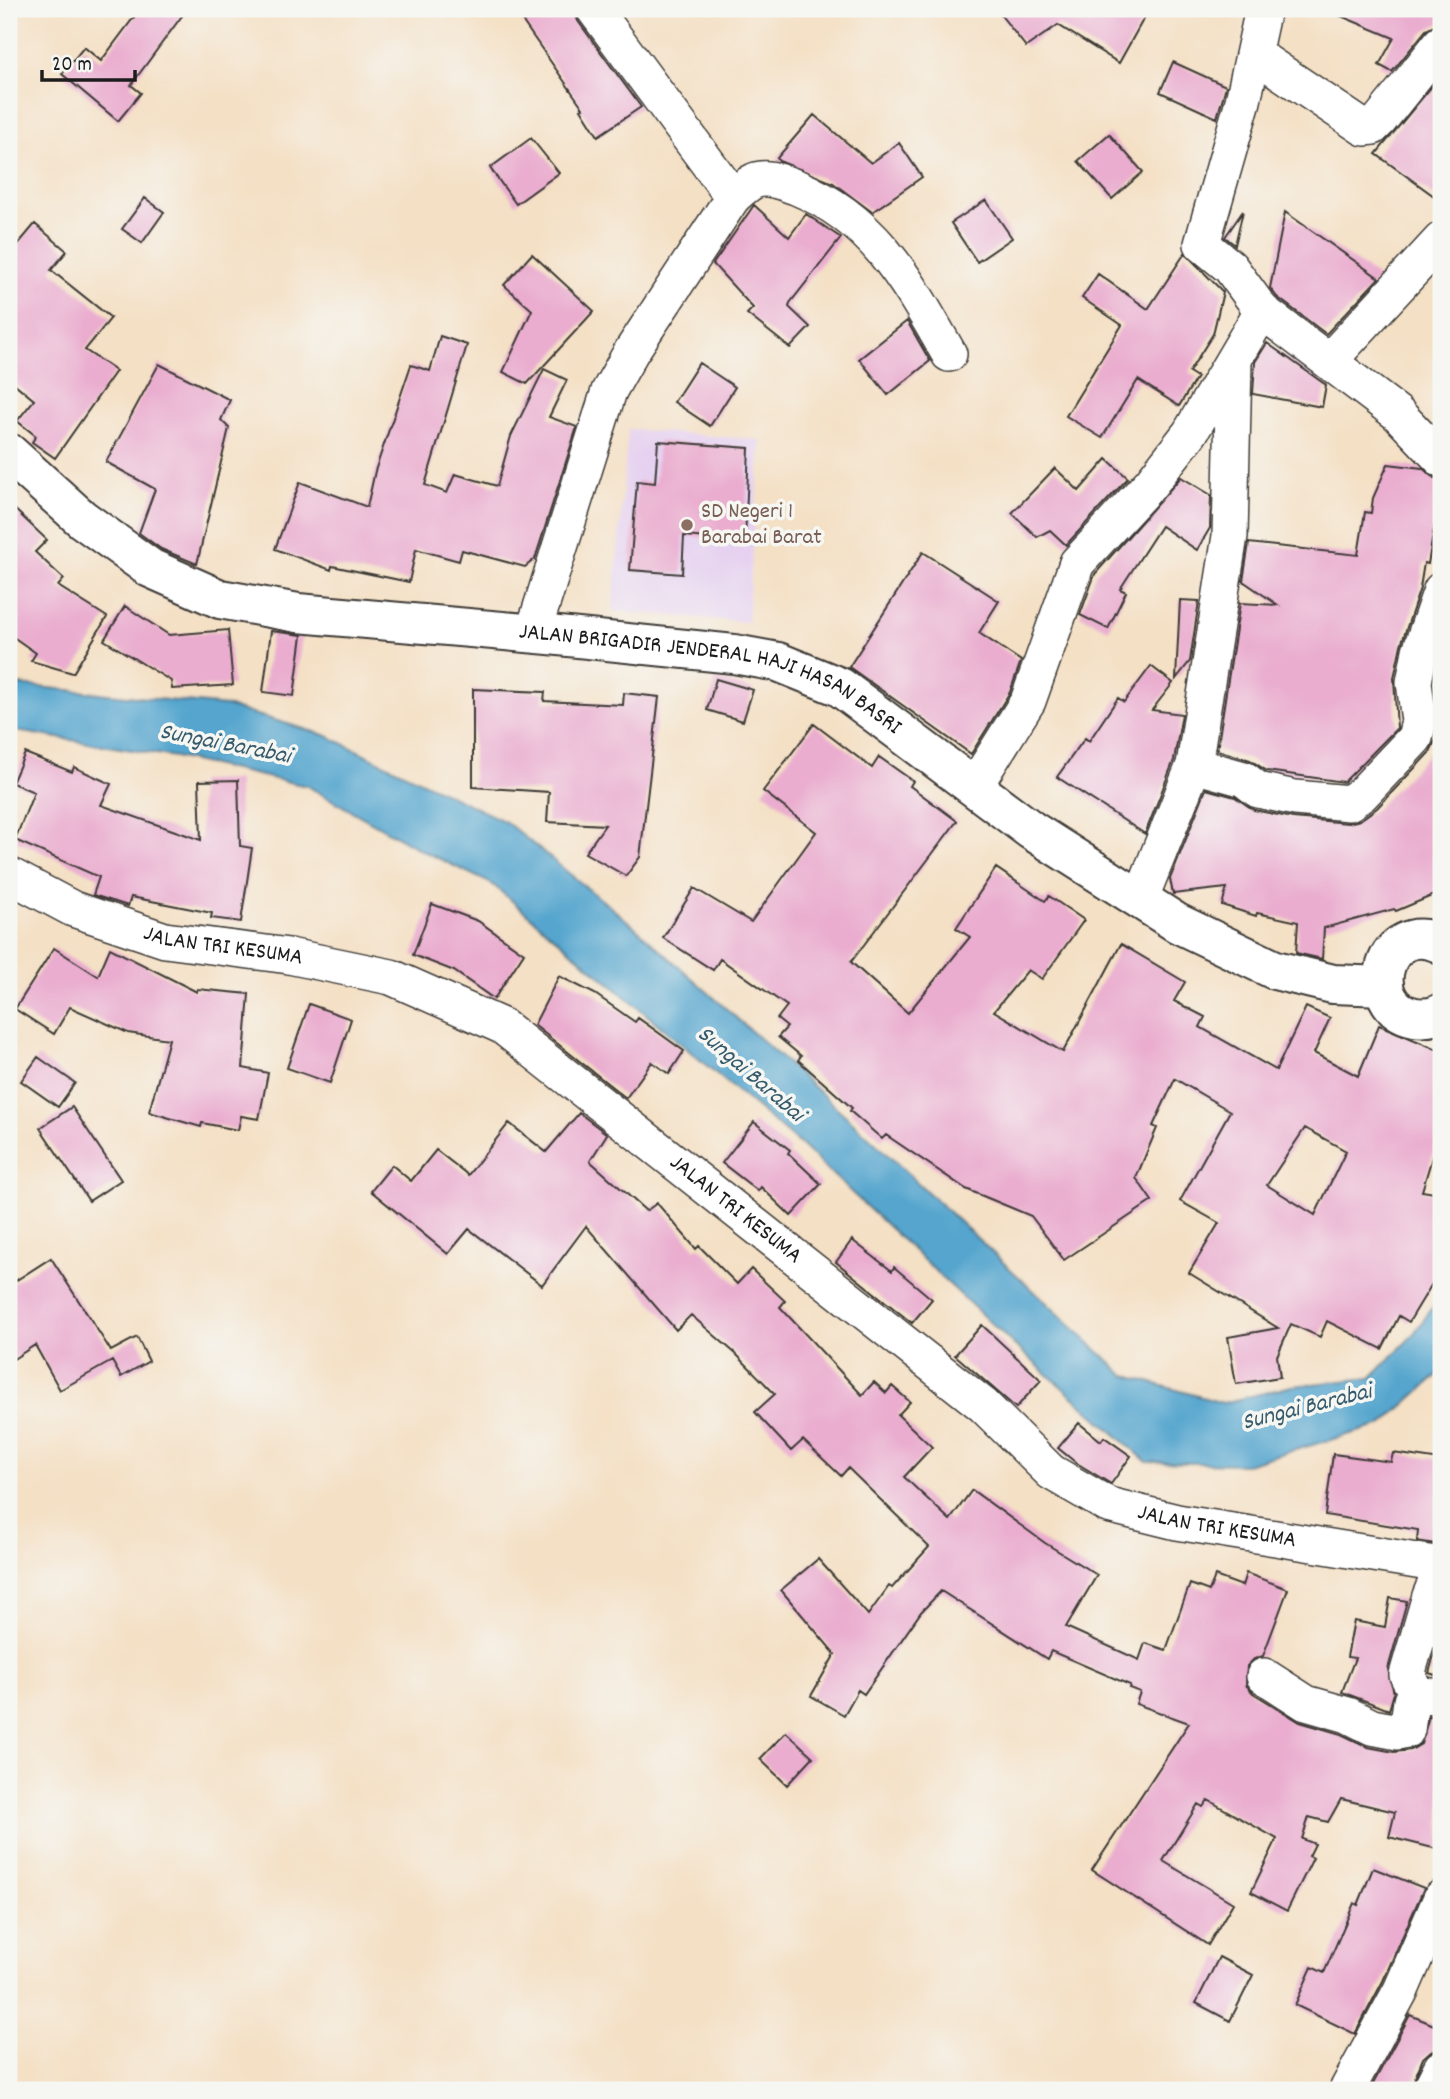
<svg xmlns="http://www.w3.org/2000/svg" width="1450" height="2099" font-family="Dekko,sans-serif">
<style>
.built{fill:#e6d2f0}
.water{fill:#54a5ce;stroke:#386075;stroke-width:2}
.building{fill:#eaadcf;fill-rule:evenodd}
.lines{fill:none;stroke-linecap:round;stroke-linejoin:round}
.minor-casing{stroke:#3c3935;stroke-width:38}
.secondary-casing{stroke:#3c3935;stroke-width:42}
.minor{stroke:#fff;stroke-width:35}
.secondary{stroke:#fff;stroke-width:38}
.education-dot{fill:#8d6e63;stroke:#f6f6f2;stroke-width:2.5}
.labels{text-anchor:middle;dominant-baseline:central;stroke-width:7;stroke-linejoin:round;paint-order:stroke}
.education-label{font-size:23px;fill:#785e54;stroke:#f6f6f2;text-anchor:start}
.street-label{font-size:23px;fill:#1c1c1c;stroke:#f6f6f2}
.water-label{font-size:24px;font-style:italic;fill:#355a6c;stroke:#f6f6f2}
</style>
<rect width="100%" height="100%" fill="#f6f6f2"/>
<filter id="ink" filterUnits="userSpaceOnUse"><feTurbulence type="fractalNoise" baseFrequency=".0143" numOctaves="2"/><feDisplacementMap in="SourceGraphic" scale="14" xChannelSelector="R" yChannelSelector="G"/><feConvolveMatrix kernelMatrix="1 2 1 2 8 2 1 2 1" color-interpolation-filters="sRGB"/></filter>
<filter id="wash" filterUnits="userSpaceOnUse"><feTurbulence type="fractalNoise" baseFrequency=".00686" numOctaves="4" result="noise"/><feDisplacementMap in="SourceGraphic" scale="28" xChannelSelector="R" yChannelSelector="G"/><feGaussianBlur stdDeviation="1.57" result="paint"/><feColorMatrix in="noise" values="0 0 0 0 0 0 0 0 0 0 0 0 0 0 0 0 0 1.4 0 .05"/><feComposite in="paint" operator="in"/></filter>
<g filter="url(#wash)">
<rect width="100%" height="100%" fill="#f4e0c5"/>
<path class="built" d="M628,429L761,440L747,622L613,611Z"/>
<path class="water" d="M9,684L226,706L325,735L506,822L635,927L846,1116L1124,1375L1223,1403L1292,1386L1371,1378L1412,1336L1441,1296V1372L1382,1425L1246,1464L1147,1462L1012,1343L802,1146L492,884L421,850L307,786L175,757L9,730Z"/>
<g id="blocks">
<path class="building" d="M140,9H187L131,85L141,93L118,121L62,74L84,47L101,61Z
M514,9H574L578,21L641,107L598,136L581,109L583,108Z
M996,9H1149L1119,63L1058,25L1026,47Z
M1324,9H1441V23L1426,30L1392,72L1379,65L1394,38Z
M1173,62L1226,86L1217,118L1160,92Z
M1441,75V201L1376,154Z
M814,115L871,163L899,143L922,177L872,212L833,183L779,161L777,158Z
M1109,134L1143,172L1112,199L1078,161Z
M531,138L559,173L516,204L490,168Z
M145,198L164,212L142,243L122,229Z
M986,200L1012,238L977,262L951,223Z
M754,205L789,237L806,214L841,238L790,303L789,307L810,327L790,348L747,314L753,308L713,264Z
M1243,211L1235,245L1225,237Z
M1285,212L1379,278L1326,334L1277,297L1270,288Z
M35,224L67,251L51,270L111,318L85,350L116,371L55,458L32,442L36,436L17,421L34,400L9,379V255Z
M1185,253L1223,292L1213,334L1189,372L1197,377L1179,406L1138,380L1102,438L1066,416L1122,325L1082,298L1098,274L1148,309Z
M532,254L594,311L527,384L503,372L532,310L504,285Z
M907,321L930,361L888,395L859,359Z
M440,336L467,345L425,485L447,493L455,474L497,486L511,436L544,369L567,380L549,417L577,427L535,559L525,567L462,550L459,561L416,549L409,582L332,566L331,570L275,549L300,482L367,507L375,471L411,365L430,371Z
M1267,343L1326,385L1322,407L1253,394L1255,362Z
M699,363L735,387L710,426L674,402Z
M159,364L230,400L221,420L229,428L197,564L161,549L139,533L155,489L106,462Z
M658,441L749,448L745,541L684,536L682,574L630,570L637,481L655,483Z
M1107,459L1128,478L1066,545L1050,530L1037,537L1012,513L1055,468L1079,491Z
M1388,464L1422,468L1435,478L1441,479V519L1436,518L1428,564L1424,563L1420,588L1401,645L1394,678L1397,728L1344,782L1267,771L1250,760L1217,750L1240,603L1278,605L1243,581L1249,543L1358,555L1365,512L1371,513L1373,498Z
M1181,477L1211,495L1210,528L1197,550L1161,526L1120,589L1126,592L1108,629L1080,615L1095,574Z
M9,504L47,540L35,552L64,579L58,586L107,617L73,673L31,661L36,653L9,634Z
M923,552L999,601L979,633L1021,661L1010,692L971,754L849,667Z
M1180,600L1199,601L1190,661L1176,679Z
M125,606L169,635L228,630L233,685L172,689L171,681L104,640Z
M271,631L302,635L294,696L263,692Z
M1151,666L1173,683L1152,710L1182,714L1174,760L1145,834L1057,777L1085,738L1089,741L1118,698L1124,702Z
M716,679L753,690L743,721L707,710Z
M473,689L545,692L544,701L623,705L624,693L659,697L640,857L626,876L585,853L605,825L547,822L549,792L473,787Z
M814,724L872,768L879,757L913,781L910,786L957,821L851,962L908,1013L970,937L956,928L996,868L1045,901L1049,896L1084,920L1042,979L1028,970L994,1011L1063,1052L1121,944L1185,982L1174,1001L1205,1017L1200,1027L1276,1070L1306,1007L1330,1018L1314,1053L1358,1076L1379,1025L1441,1051V1127L1422,1191L1441,1194V1269L1409,1322L1399,1316L1382,1349L1327,1321L1320,1337L1291,1324L1277,1356L1280,1377L1236,1384L1228,1337L1278,1328L1189,1273L1219,1223L1180,1201L1230,1111L1175,1079L1153,1126L1157,1128L1136,1178L1152,1201L1064,1260L1031,1216L966,1189L886,1135L882,1139L850,1111L852,1108L798,1060L801,1056L778,1037L787,1027L777,1019L787,1006L720,959L713,970L663,938L694,888L751,922L816,832L763,791ZM1305,1128L1346,1151L1315,1215L1267,1185Z
M1441,729V892L1396,911L1394,909L1324,928L1322,959L1296,953L1298,922L1257,913L1256,916L1222,905L1227,888L1173,894L1170,879L1206,789L1235,797L1254,810L1293,818L1348,823L1360,820L1377,808L1430,752Z
M25,753L72,772L74,767L111,784L101,805L201,840L199,781L238,780L240,846L252,848L241,922L211,918L212,913L131,897L128,906L93,895L99,877L15,840L34,792L12,783Z
M432,904L478,921L524,953L494,999L454,971L413,955Z
M54,948L98,976L110,948L197,992V989L249,994L243,1068L268,1073L259,1119L241,1116L238,1130L202,1123L201,1127L149,1112L169,1039L128,1033L70,1007L54,1034L15,1009Z
M559,976L595,994L635,1022L638,1018L684,1051L669,1074L652,1062L626,1098L534,1025Z
M309,1004L351,1019L330,1083L287,1068Z
M38,1057L75,1083L58,1107L21,1081Z
M72,1107L121,1180L89,1201L40,1128Z
M579,1113L607,1134L590,1161L646,1211L657,1203L696,1249L699,1246L737,1284L751,1269L785,1301L780,1307L862,1395L874,1382L886,1393L892,1386L910,1402L898,1415L932,1447L904,1477L950,1520L972,1490L1045,1543L1097,1575L1066,1627L1139,1660L1145,1643L1166,1650L1190,1584L1209,1591L1215,1576L1242,1586L1246,1573L1288,1589L1263,1656L1254,1659L1247,1666L1246,1685L1253,1693L1300,1722L1341,1734L1368,1747L1394,1752L1411,1750L1421,1744L1429,1716L1441,1717V1850L1389,1837L1395,1812L1341,1799L1328,1822L1309,1817L1302,1839L1315,1844L1309,1856L1313,1858L1287,1911L1251,1892L1277,1839L1208,1800L1203,1807L1198,1804L1163,1861L1233,1903L1208,1945L1092,1870L1189,1723L1136,1704L1140,1692L1129,1688L1130,1685L1051,1651L1047,1659L941,1591L921,1612L864,1694L858,1690L844,1715L811,1696L835,1654L781,1590L818,1559L868,1615L889,1586L892,1588L929,1547L848,1468L841,1476L803,1440L791,1451L755,1412L775,1394L736,1354L691,1315L676,1330L586,1226L542,1285L469,1229L448,1254L371,1191L392,1165L411,1181L436,1150L468,1175L509,1123L546,1152Z
M754,1122L790,1150L788,1153L821,1184L791,1216L761,1187L758,1191L722,1163Z
M852,1240L892,1271L894,1267L932,1299L912,1323L836,1262Z
M51,1258L111,1351L137,1337L149,1361L121,1377L112,1361L60,1390L35,1345L9,1362V1285Z
M982,1325L1041,1380L1016,1408L955,1355Z
M1079,1423L1101,1441L1104,1437L1131,1456L1111,1484L1075,1462L1058,1448Z
M1393,1453L1441,1460V1545L1417,1541L1418,1530L1325,1515L1333,1454L1391,1462Z
M1390,1598L1407,1601L1388,1669L1394,1693L1389,1710L1342,1692L1355,1658L1347,1657L1354,1621L1385,1627Z
M1441,1629V1677L1429,1673Z
M786,1732L813,1757L787,1785L760,1759Z
M1373,1868L1424,1888L1383,1981L1355,2034L1295,2005L1312,1967L1324,1973L1354,1903L1358,1905Z
M1219,1957L1253,1975L1230,2021L1196,2003Z
M1410,2015L1441,2028V2048L1431,2051L1423,2058L1410,2090H1384L1373,2084Z"/>
</g>
</g>
<g filter="url(#ink)">
<use href="#blocks" fill-opacity="0" stroke="#3c3935" stroke-width="2"/>
<g class="lines">
<g class="minor-casing">
<g id="minor">
<path d="M1254,54L1364,128L1373,127L1379,121L1441,43"/>
<path d="M733,197C739,192 747,184 754,181C767,175 784,183 796,187C876,220 908,282 949,354"/>
<path d="M1262,311L1230,267L1202,244L1243,101L1263,9"/>
<path d="M1329,361L1441,240"/>
<path d="M533,633L609,391L631,352L733,197L594,9"/>
<path d="M1194,765L1244,779L1258,790L1295,798L1349,803L1362,794L1415,738L1419,721L1414,682L1420,651L1441,590"/>
<path d="M974,787L1028,701L1077,563L1151,483L1190,433L1262,311L1397,413L1441,459"/>
<path id="s1" d="M9,875L73,909L165,940L289,956L391,977L502,1026L983,1405L1051,1472L1108,1505L1177,1522L1441,1565"/>
<path d="M1140,900L1194,765L1230,536L1234,362"/>
<path d="M1264,1676L1306,1703L1348,1715L1372,1727L1398,1732L1407,1730L1411,1701L1417,1694L1441,1697"/>
<path d="M1417,1694L1407,1675L1430,1596L1441,1570"/>
<path d="M1347,2090L1401,1990L1441,1898"/>
<path d="M1430,2090L1441,2068"/>
</g>
</g>
<g class="secondary-casing">
<g id="secondary">
<path id="s2" d="M9,453L82,519L150,568L220,599L298,613L549,635L734,654L778,662L840,687L1031,830L1177,923L1275,970L1333,984L1384,986"/>
<path d="M1441,944C1383,916 1360,1007 1415,1017C1424,1018 1433,1018 1441,1013"/>
</g>
</g>
<use href="#minor" class="minor"/>
<use href="#secondary" class="secondary"/>
</g>
</g>
<circle class="education-dot" cx="687" cy="525" r="7"/>
<g class="labels">
<g class="education-label">
<text x="701" y="512">SD Negeri 1<tspan x="701" dy="26">Barabai Barat</tspan></text>
</g>
<g class="street-label">
<text stroke="none"><textPath href="#s2" startOffset="760">JALAN BRIGADIR JENDERAL HAJI HASAN BASRI</textPath></text>
<text stroke="none"><textPath href="#s1" startOffset="228">JALAN TRI KESUMA</textPath></text>
<text stroke="none"><textPath href="#s1" startOffset="817">JALAN TRI KESUMA</textPath></text>
<text stroke="none"><textPath href="#s1" startOffset="1405">JALAN TRI KESUMA</textPath></text>
</g>
<g class="water-label">
<text transform="translate(225 745) rotate(11)">Sungai Barabai</text>
<text transform="translate(750 1075) rotate(41)">Sungai Barabai</text>
<text transform="translate(1307 1408) rotate(-14)">Sungai Barabai</text>
</g>
</g>
<rect width="1450" height="2099" fill="none" stroke="#f6f6f2" stroke-width="35"/>
<path d="M42 70v10h93v-10" fill="none" stroke="#1c1c1c" stroke-width="3.5"/>
<text x="52" y="70" font-size="21" fill="#1c1c1c" stroke="#f6f6f2" stroke-width="5" paint-order="stroke">20 m</text>
</svg>
